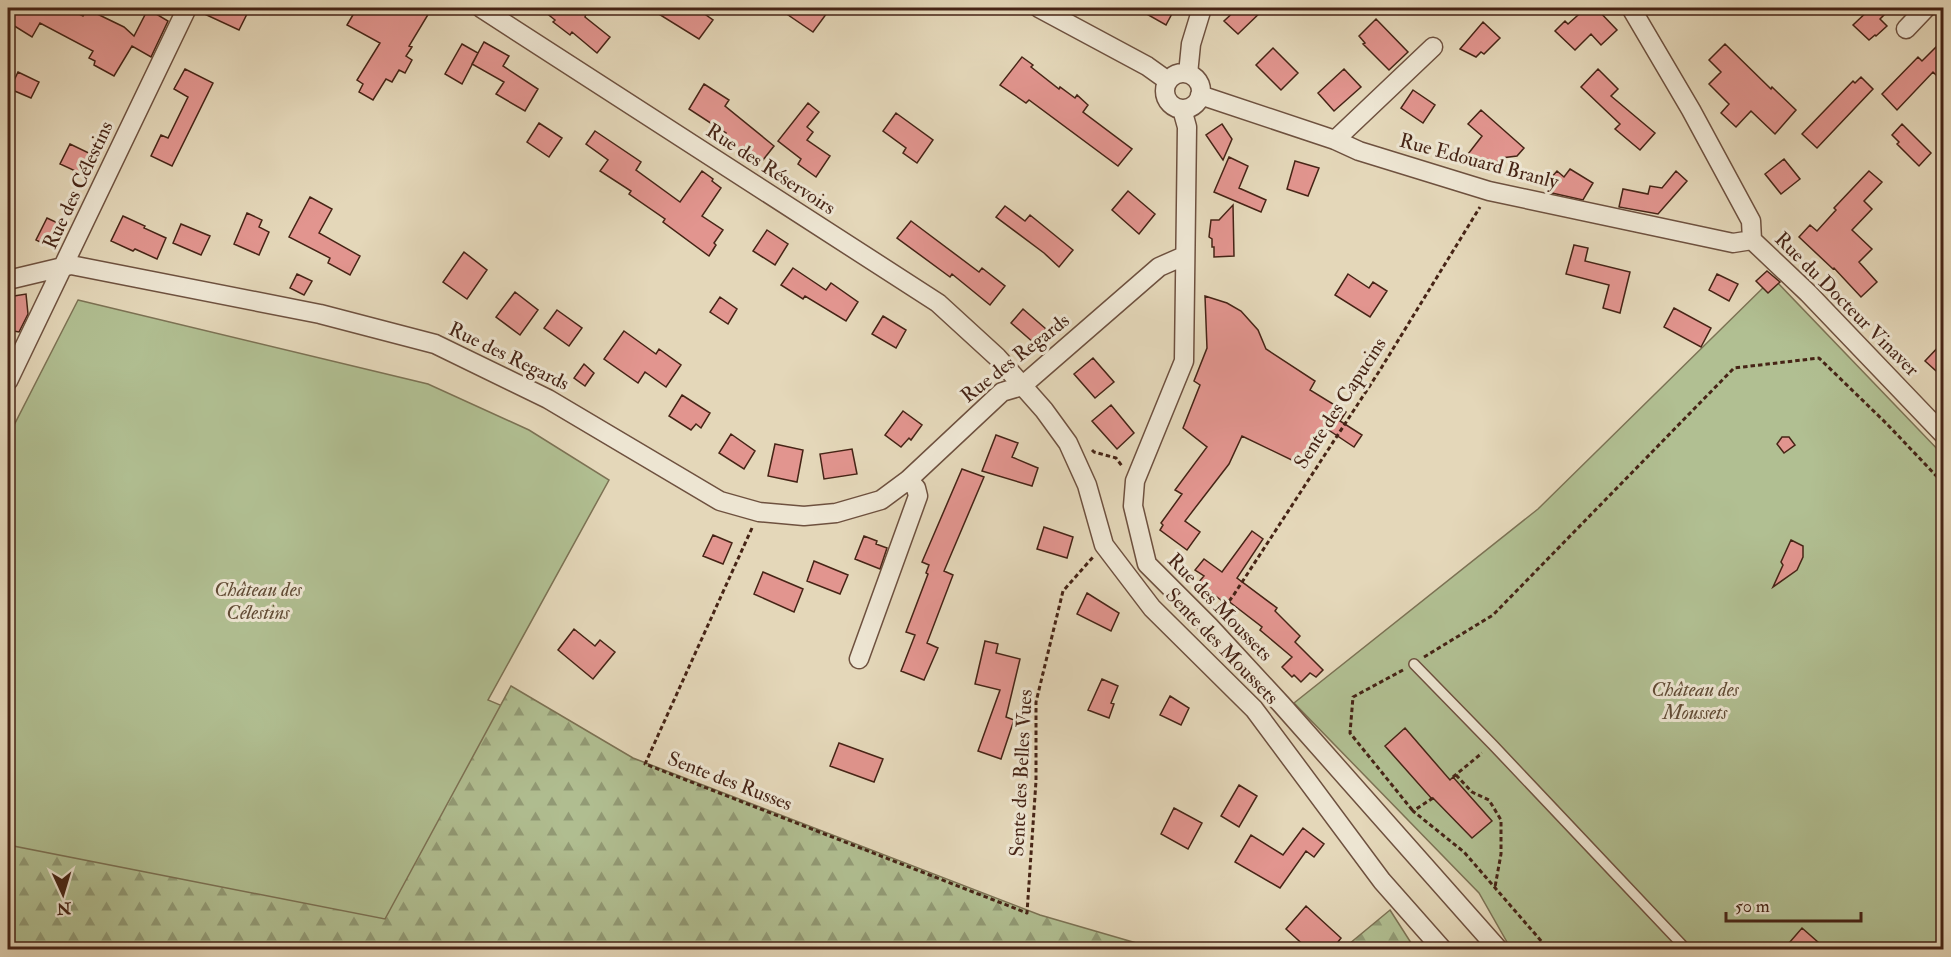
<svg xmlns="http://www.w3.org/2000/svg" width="1951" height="957" font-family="'IM FELL Double Pica',serif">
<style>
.green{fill:#b1bf92;stroke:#7c7254;stroke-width:1.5}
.forest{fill:url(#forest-firs);stroke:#7c7254;stroke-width:1.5}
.building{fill:#e2958f;stroke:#462416;stroke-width:1.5}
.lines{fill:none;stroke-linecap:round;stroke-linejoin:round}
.lane-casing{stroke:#6e513f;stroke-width:12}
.street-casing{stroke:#6e513f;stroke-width:21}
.path{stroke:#462416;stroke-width:3;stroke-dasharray:4.5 3;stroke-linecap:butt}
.lane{stroke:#ede5d2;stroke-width:9}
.street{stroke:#ede5d2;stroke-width:18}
.labels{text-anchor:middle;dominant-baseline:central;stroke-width:6;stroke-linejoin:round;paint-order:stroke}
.street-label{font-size:20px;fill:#462416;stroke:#ede5d2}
.park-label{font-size:20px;font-style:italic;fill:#614b35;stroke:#ede5d2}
</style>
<defs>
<pattern id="forest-firs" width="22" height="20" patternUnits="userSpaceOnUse" patternTransform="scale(1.5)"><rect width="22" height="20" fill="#b1bf92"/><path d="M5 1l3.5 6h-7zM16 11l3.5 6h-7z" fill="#929b76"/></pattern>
</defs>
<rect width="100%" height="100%" fill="#e4d7b9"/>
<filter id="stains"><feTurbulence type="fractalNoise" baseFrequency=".00333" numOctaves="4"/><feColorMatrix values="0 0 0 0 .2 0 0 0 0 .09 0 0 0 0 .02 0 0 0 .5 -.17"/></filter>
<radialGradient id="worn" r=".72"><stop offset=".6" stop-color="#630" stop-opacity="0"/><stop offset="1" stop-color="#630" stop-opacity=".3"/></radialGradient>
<path class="green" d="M1773,278L1943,455V949H1511L1479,893L1294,703L1538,509Z
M78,300L428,384L529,430L609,480L488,700L1021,923L8,949V437Z"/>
<path class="forest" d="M511,686L633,758L1040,915L1157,949H8V845L385,919Z
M1390,910L1415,949H1343Z"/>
<path class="building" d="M8,8H67L83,16L87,9L124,27L134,36L148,9L168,21L151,57L132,46L114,76L94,65L95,61L89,58L93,51L40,23L32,37L8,22Z
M198,8H250L239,30L198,11Z
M357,8L371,14L375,8H432L409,46L412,47L406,56L412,60L405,73L399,70L392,82L386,79L373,100L359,92L363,84L357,80L380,43L347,25Z
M540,8H578L586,14L585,17L610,37L597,53L572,32L570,35L553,22L555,20Z
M649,8H696L713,20L699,39Z
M778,8H819L827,13L813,32Z
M1136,8H1175L1166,25Z
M1238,8H1265L1238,34L1224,21Z
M1586,8H1596L1617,30L1601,45L1591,34L1575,50L1555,31L1565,21L1568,24Z
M1871,8H1891L1880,19L1887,26L1876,36L1875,35L1869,40L1853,25Z
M1376,19L1408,52L1389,70L1363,44L1365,43L1359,36Z
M1483,22L1500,38L1484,54L1481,52L1476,57L1460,49Z
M1944,39V83L1933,72L1897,110L1882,94L1918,57L1922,61Z
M484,42L509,56L503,66L538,89L525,111L496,94L504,82L472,64Z
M462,44L478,53L462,84L445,74Z
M1725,44L1771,89L1772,87L1796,110L1775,134L1751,111L1736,127L1721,113L1729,104L1709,84L1721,72L1709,60Z
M1273,48L1298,73L1281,90L1256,65Z
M1022,57L1033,65L1031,67L1059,89L1060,87L1075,98L1077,95L1088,105L1083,112L1132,149L1118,166L1029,100L1026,103L1000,85Z
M185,69L213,83L172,166L151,156L161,135L168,138L188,97L174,89Z
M1344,69L1361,87L1334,111L1318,93Z
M1598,69L1618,89L1611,96L1655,133L1640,150L1615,129L1620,124L1581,87Z
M18,72L39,82L31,98L10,89Z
M1861,77L1873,89L1817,148L1802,134L1853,81L1855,83Z
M704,84L729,100L725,106L774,146L759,165L723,137L726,133L689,109Z
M1413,90L1435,105L1423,123L1401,108Z
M808,103L819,112L807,127L813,132L807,140L830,156L816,177L798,164L801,159L778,141Z
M1481,110L1524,148L1517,156L1501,158L1491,170L1468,154L1482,136L1468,124Z
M896,113L933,140L917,163L903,153L906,148L883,131Z
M539,123L562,138L549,157L527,142Z
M1222,124L1232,139L1223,160L1206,135Z
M1902,124L1931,153L1919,166L1897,144L1899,142L1892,135Z
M595,131L641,162L636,170L680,202L702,171L713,179L712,181L721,188L702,216L723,230L714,243L716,245L709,256L663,222L665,219L629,194L631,191L600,171L608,160L586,144Z
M70,144L93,155L84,175L60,164Z
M1229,157L1248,166L1239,188L1266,200L1261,212L1214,192Z
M1784,159L1800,179L1781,194L1765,174Z
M1295,161L1319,168L1308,196L1287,189Z
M1570,169L1593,183L1583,200L1552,193L1544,186L1557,171L1564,177Z
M1676,171L1687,181L1658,214L1619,207L1623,189L1648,194L1650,186L1662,188Z
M1869,171L1882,182L1864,201L1872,209L1852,230L1872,249L1859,262L1877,282L1861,297L1834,268L1833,269L1799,237L1810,225L1817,231L1836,210L1834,208Z
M1128,191L1155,214L1139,234L1112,210Z
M310,197L332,209L319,233L360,256L350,275L328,263L330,258L289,237Z
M1233,205L1234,256L1214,257V247H1212V239L1209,237L1211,220H1219Z
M1005,206L1025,221L1030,215L1073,250L1059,267L1044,253L996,217Z
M247,213L262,220L259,227L269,232L259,255L234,244Z
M123,216L145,226L144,228L166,238L157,259L135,249L133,251L111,241Z
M47,218L60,224L50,247L36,240Z
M911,221L979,272L982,268L1005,286L990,305L952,274L950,277L897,238Z
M181,224L210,236L201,255L173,243Z
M767,230L788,244L775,265L753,251Z
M1574,245L1588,248L1585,261L1630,272L1620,313L1603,308L1609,285L1566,274Z
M464,252L487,270L467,299L443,282Z
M793,268L826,290L831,283L858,302L846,321L805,296L803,299L781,285Z
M1767,271L1780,282L1768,293L1756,281Z
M297,274L312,281L304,295L290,288Z
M1348,274L1369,288L1373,282L1387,291L1370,317L1335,295Z
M1717,274L1738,284L1729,301L1709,290Z
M515,292L538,310L520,335L496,317Z
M26,294L28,314L19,332L8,330V297Z
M1205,296L1227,303L1241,311L1258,330L1266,349L1315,381L1310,390L1346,412L1340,421L1362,435L1354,447L1327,429L1318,443L1314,441L1300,464L1242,436L1229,464L1185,521L1200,532L1187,550L1160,530L1163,525L1161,523L1182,494L1175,490L1207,447L1183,428L1200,385L1194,381L1207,348Z
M720,297L737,309L728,324L710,312Z
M1674,308L1711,328L1701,347L1664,327Z
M1023,309L1046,329L1034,343L1011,323Z
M557,310L582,328L569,346L544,328Z
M883,316L906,330L896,348L872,334Z
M624,331L656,354L659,349L681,365L666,387L645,372L638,383L604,359Z
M1944,341V378L1925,361Z
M1093,358L1114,382L1095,398L1074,374Z
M584,364L594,373L585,386L574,378Z
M682,395L710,413L701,428L696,424L691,430L669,416Z
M1111,405L1134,433L1117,449L1092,421Z
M903,411L922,425L911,440L909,438L901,447L885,435Z
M731,434L755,451L744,469L719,453Z
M996,435L1018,443L1012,457L1038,468L1032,486L982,471Z
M1782,437H1789L1795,445L1784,453L1777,444Z
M775,444L803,450L797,482L768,476Z
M852,449L857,474L824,479L820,454Z
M962,469L984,477L944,571L953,575L927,643L938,648L924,680L901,671L915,635L906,632L928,574L926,573L929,565L922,562Z
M1044,527L1073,537L1067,558L1037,549Z
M1252,531L1263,539L1237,578L1277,608L1275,611L1300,636L1295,642L1323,670L1316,677L1310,673L1301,682L1294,675L1292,677L1282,667L1292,657L1260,630L1262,627L1227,600L1225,603L1198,583L1204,576L1195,570L1204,559L1222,572Z
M713,535L732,543L723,564L703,556Z
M864,536L877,541L876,544L887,548L880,569L855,559Z
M1791,540L1803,546V557L1797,570L1773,587L1783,565L1781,562Z
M814,561L848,575L840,594L807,581Z
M763,572L803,589L794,612L754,594Z
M1087,593L1119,613L1111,631L1077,614Z
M574,629L595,646L600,640L615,652L593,679L558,650Z
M985,641L998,644L996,653L1020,659L1006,717L1014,720L1001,759L978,751L1000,690L975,684Z
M1102,679L1118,686L1111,703L1114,704L1109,718L1088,710Z
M1170,696L1189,708L1181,725L1160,715Z
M1405,728L1450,780L1453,777L1492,821L1472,838L1433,798L1432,799L1385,746Z
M839,743L883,759L874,782L830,766Z
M1239,785L1257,796L1239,827L1221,816Z
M1174,808L1202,823L1188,849L1161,834Z
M1303,828L1324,844L1314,857L1306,851L1280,888L1235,862L1251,835L1283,855Z
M1306,906L1341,938L1332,950H1309L1286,929Z
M1802,928L1827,950H1783Z"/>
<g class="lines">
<g class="lane-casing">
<path id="lane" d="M1414,664L1493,745L1687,950"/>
</g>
<g class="street-casing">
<path id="street" d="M481,8L938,303L997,357L1044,410L1068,443L1087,485L1104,545L1152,608L1254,709L1382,881L1443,950
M1039,8L1147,66L1168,81
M1631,8L1691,110L1751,221L1752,240L1808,293L1944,435
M1906,29L1926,8
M1165 91a18 18 0 1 1 36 0a18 18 0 1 1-36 0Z
M1188,74L1191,44L1202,8
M1200,95L1335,140L1359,151L1489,191L1733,243L1752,240
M1182,109L1187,127L1184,361L1135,481L1133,506L1147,564L1209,626L1282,705L1499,950
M1335,140L1433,47
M8,280L71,265L320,314L435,344L548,399L720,501L759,512L804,516L836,513L881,500L908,480L1002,392L1022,386L1159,267L1184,256
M8,381L187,8
M859,659L918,496L916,488L908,480"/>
</g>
<path class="path" d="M1092,450L1094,452L1116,458L1122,466
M752,528L645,764L1027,913L1036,781V702L1063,591L1093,557
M1220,613L1233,596L1380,370L1480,207
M1424,657L1493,615L1734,368L1819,358L1887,424L1944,484
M1403,670L1353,697L1350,733L1413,811
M1456,775L1472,792L1489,800L1501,820V854L1495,887
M1453,777L1482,753
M1433,798L1413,811L1464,852L1549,950"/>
<use href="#lane" class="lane"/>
<use href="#street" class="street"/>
</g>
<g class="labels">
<g class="street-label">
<text transform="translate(1479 161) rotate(15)">Rue Edouard Branly</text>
<text transform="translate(771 169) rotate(33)">Rue des Réservoirs</text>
<text transform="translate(78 185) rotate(-65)">Rue des Célestins</text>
<text transform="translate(1847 304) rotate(45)">Rue du Docteur Vinaver</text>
<text transform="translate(509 356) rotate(26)">Rue des Regards</text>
<text transform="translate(1015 358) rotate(-38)">Rue des Regards</text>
<text transform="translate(1340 403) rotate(-57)">Sente des Capucins</text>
<text transform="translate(1220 607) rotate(46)">Rue des Moussets</text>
<text transform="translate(1222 646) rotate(46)">Sente des Moussets</text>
<text transform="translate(1021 773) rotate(-87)">Sente des Belles Vues</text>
<text transform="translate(730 781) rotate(21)">Sente des Russes</text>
</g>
<g class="park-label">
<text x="258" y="589">Château des<tspan x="258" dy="23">Célestins</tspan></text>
<text x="1695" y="689">Château des<tspan x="1695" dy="23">Moussets</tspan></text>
</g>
</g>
<rect width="1951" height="957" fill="none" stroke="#e4d7b9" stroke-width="30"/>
<rect x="9" y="9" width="1933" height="939" fill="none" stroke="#462416" stroke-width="3"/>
<rect x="15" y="15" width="1921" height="927" fill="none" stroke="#462416" stroke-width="1.5"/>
<g transform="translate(63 894) rotate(176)" stroke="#ede5d2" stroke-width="4.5" paint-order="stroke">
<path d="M0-4.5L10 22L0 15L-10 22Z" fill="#462416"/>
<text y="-9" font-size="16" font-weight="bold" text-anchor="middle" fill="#462416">N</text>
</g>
<path d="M1726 912v9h135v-9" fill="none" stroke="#462416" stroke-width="3"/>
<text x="1735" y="912" font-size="18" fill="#462416" stroke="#ede5d2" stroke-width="4.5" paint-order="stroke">50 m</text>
<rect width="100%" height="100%" filter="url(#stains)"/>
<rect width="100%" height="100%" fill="url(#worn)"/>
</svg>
